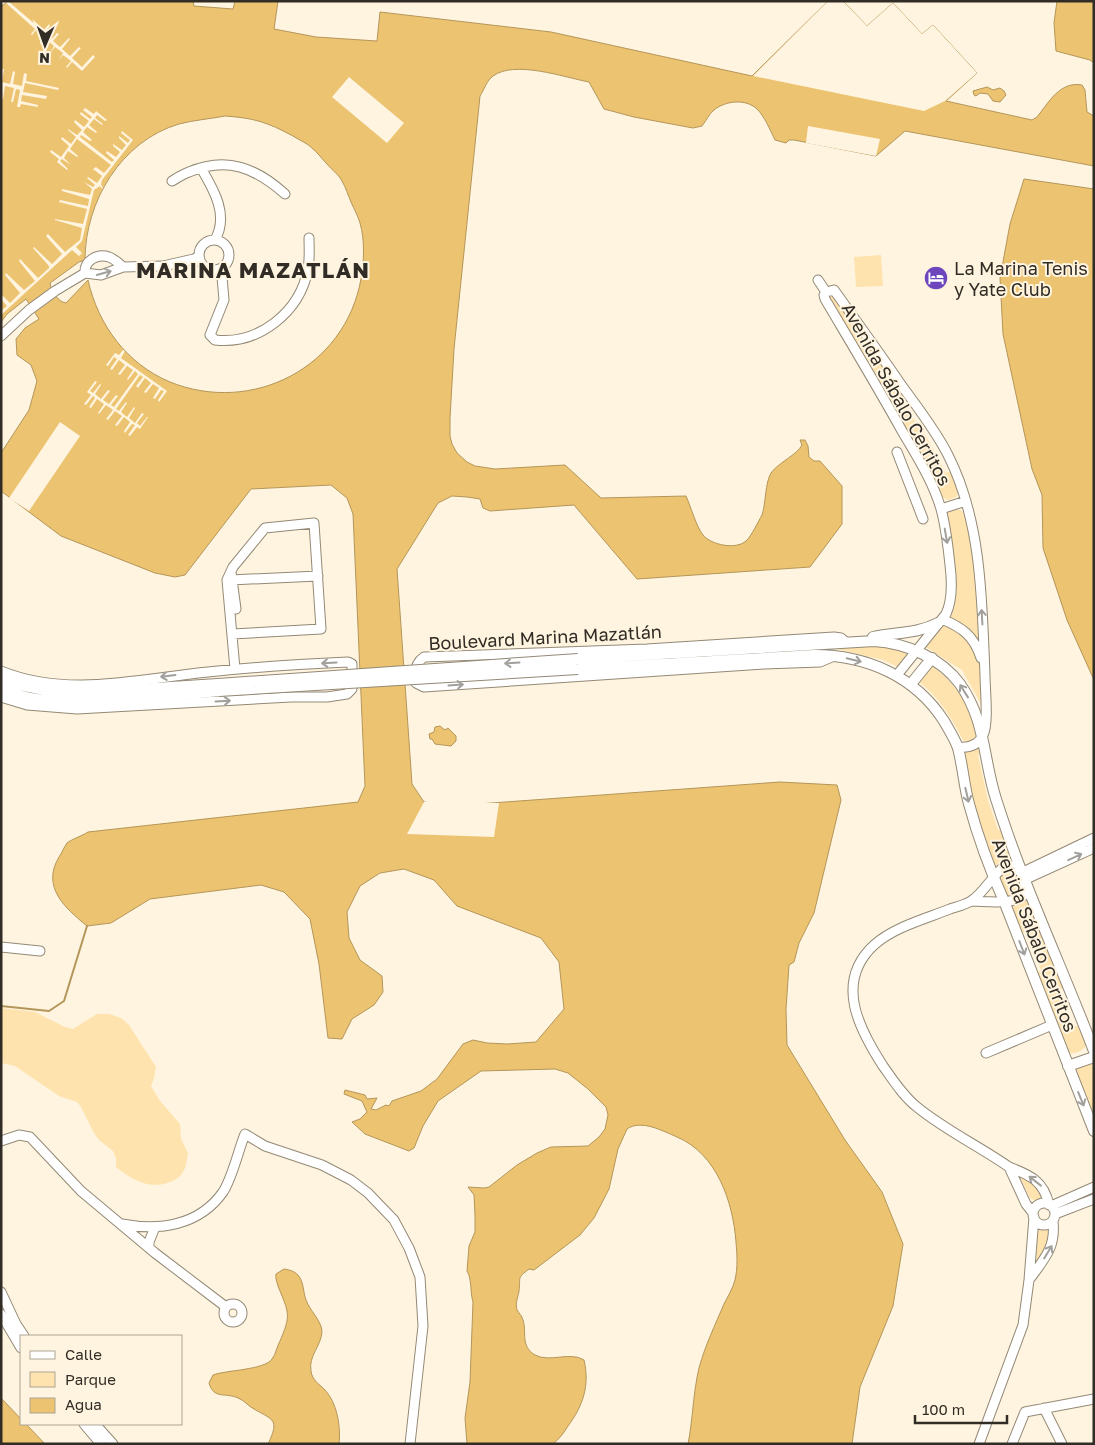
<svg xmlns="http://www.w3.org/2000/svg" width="1095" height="1445" font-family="'Golos Text',sans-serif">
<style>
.green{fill:#ffe3ae}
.water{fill:#ecc370;stroke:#b4965a;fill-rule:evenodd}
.pier{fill:#fff4df}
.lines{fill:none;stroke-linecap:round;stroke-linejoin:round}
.stream{stroke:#b4965a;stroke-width:2}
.minor-casing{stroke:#938976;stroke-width:11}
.major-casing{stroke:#938976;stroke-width:12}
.minor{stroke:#fff;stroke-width:9}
.major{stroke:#fff;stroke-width:10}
.major-bridge-casing{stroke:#938976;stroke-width:12;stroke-linecap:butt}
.major-bridge{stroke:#fff;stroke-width:10}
.oneway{stroke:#a2a09d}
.labels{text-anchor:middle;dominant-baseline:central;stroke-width:4;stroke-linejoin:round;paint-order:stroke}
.poi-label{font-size:18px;fill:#312c25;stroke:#fff4df;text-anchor:start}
.street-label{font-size:18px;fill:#312c25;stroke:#fff4df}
.district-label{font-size:22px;font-weight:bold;letter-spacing:1px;fill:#312c25;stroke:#fff4df}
</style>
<rect width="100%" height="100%" fill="#fff4df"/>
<path class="green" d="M881,255L883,286L856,287L854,257Z
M832,293L906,396L903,405L926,436L946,473L952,471L959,492L956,497L948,500L940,496L836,313L829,295Z
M954,509C958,509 961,510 964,513C976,529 978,626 981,651L947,619L954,610L953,583L944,520L947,512Z
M942,623C951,626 970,637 974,645C982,661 982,685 983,703L981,704L962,670L924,646Z
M878,643L911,652L900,668L883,660L833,648Z
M931,665C959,686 966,702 980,732L974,742L968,743L963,740C951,717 939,697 918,681Z
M982,743V753L978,755L988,800L998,830L1004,829L1015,859H1004L995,866L978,822L969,792L963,749L974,750Z
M1001,870H1016L1023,889L1014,899L1007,896L999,878Z
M1028,897L1064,986L1059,991L1072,1026H1079L1086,1046C1080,1052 1076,1054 1068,1053L1036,974L1041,970L1027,933L1020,932L1010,906L1022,902Z
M1,1008L35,1012L65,1027L73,1029L97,1014H109L121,1018L129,1025L156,1067L154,1078L151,1086L160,1101L180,1124L181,1139L188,1153C187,1159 186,1168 183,1172C180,1177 176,1180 170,1182C150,1190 132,1180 116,1167V1158L113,1151L99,1140L94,1133L81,1107L77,1102L59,1096L15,1066L1,1063Z
M1091,1063L1094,1065V1123L1074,1071L1078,1064Z
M1018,1173L1030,1180L1043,1195L1040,1199L1036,1201L1030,1198Z
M1043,1229L1050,1231L1052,1238L1036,1268L1037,1234L1039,1230Z"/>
<path class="water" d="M8,1H193L194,6L233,9L235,1H278L274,29L316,37L377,41L380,12L551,32L752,76L828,1H843L867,26L893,3L922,34L933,25L977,73L946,101L1032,120L1037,117C1049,102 1060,81 1082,85L1085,90L1087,112L1094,116V166L905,131L876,156L794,140H789L786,143L775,140C770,130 765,117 757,109C745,98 725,101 714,110C709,114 706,121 702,126L693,128L634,117L604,109L589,82C563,77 515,60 493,76C487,80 484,90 480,96L454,349L450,418V436L452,444L457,453L467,462L475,466L495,469L565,465L601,498L686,496C691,507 696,526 703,535C711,545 736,550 746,541C751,537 759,520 762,515C766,503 765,483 771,473C778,463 798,454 802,445L800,440H805L808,446L809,457L814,461H820L842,486V524L810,567L637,579L574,505L490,511L483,508L480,499L467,497L452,496L438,503L397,569L412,784L424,802L443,805L478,804L780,782L837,785L841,800L814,913L799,943L794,962L789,965L786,1009L787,1045L845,1140L882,1192L903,1244L893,1306L860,1387L852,1444H688C693,1419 693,1393 699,1368C705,1346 715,1325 724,1304C728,1296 733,1288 735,1280C738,1267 737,1254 736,1242C733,1202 717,1154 677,1137C663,1131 641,1119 627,1129L618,1149L609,1189L594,1218L580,1235L534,1270L529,1269C516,1279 521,1277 519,1291C518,1298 515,1302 517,1310C519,1313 522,1316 523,1320C527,1332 520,1346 535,1355C550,1363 570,1351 584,1360C590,1385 583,1406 568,1426C564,1433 559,1439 553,1444H467L465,1418L470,1382L473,1302C470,1292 472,1279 467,1271L469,1246L475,1232V1216L474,1195L468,1187L484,1188L489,1187L517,1165L537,1153L551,1147L588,1146L599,1137L605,1129L608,1115L606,1107L588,1089L568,1073L555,1069L481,1071L438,1101L423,1126L414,1148L409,1151L365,1134L352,1122L360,1119L367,1112L362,1101L344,1094L345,1090L365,1095L367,1099L377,1098L371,1109L376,1110L386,1105L389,1106L392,1101L421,1091L437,1079L463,1044L473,1040L487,1043L507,1044L536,1042L564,1009L559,962L541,938L457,906L434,880L404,869L380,873L360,886L347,912L349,938L360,960L382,976L383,992L374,1005L352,1019L342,1039L328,1038L319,964L310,919L284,892L261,885L150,899L111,923L87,926C65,908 41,887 59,857C62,853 64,847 67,843C72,839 82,836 88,832L358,802L365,786L353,514L347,498L331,485L251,489L185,575L175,577L155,573L61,536L1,491V453L29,410L37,381L31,365L17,355L16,339L25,328L39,319L26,299L7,314L1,322V7ZM225,116C254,118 267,122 293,136C299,140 307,143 312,148C318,153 322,159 327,164C332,170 339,175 342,181C346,188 348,195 351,202C354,209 358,216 360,223C365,240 364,262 361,279C345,368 252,415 170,382C127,364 98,325 88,280L66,303C58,302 51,291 50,283L79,262L85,260C85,202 121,141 179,124C194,120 210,119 225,116Z
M1057,1H1094V63L1090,60L1056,51L1054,23Z
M987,87L993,90L1000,88L1004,91L1006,95L1000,102L993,101L988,94L980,93L976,96L974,95L973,91Z
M1024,179L1094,189V680L1067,620L1043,548L1042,495L1032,469L1003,334L1000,278L1010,224Z
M440,726L445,730L448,728L456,736V741L451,746L435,744L432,739H430L429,734L434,732L435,727Z
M284,1269C290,1270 294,1271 298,1275C304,1282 303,1292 306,1300C310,1311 321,1320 322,1331C322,1345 308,1356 311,1371C312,1380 319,1384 324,1389C337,1402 341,1426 339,1444H268C280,1419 273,1420 254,1409C248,1406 244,1400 238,1398C225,1392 214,1400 209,1383L213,1375C226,1370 265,1370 272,1359C276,1354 277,1346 280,1341C284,1331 289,1321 287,1311C285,1299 274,1282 276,1274Z
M1,1398L21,1419V1424H26L45,1444H1Z"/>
<path class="pier" d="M8,1L43,31L49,24L50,26L44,33L52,39L57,33L59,34L53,41L60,47L69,38L70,39L62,49L70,56L79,47L81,48L72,58L82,67L93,55L95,57L82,71L72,62L67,68L66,67L71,61L63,55L59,60L63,53L55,47L50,53L54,46L46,39L41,44L40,43L45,37L36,30L32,35L31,34L35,29L6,3Z
M828,1H843L867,26L893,3L922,34L933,25L977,73L945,101L924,111L753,76Z
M2,69H4L2,82L10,84L13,71L15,72L13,84L22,86L24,73L27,74L26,81L59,88L58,90L25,83L23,92L47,96L46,99L22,95L21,101L38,105V107L21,104L20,107H17L20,90L16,89L13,102H11L14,88L5,86L3,99H1Z
M349,77L404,123L387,143L332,97Z
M85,108L94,114L96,111L107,120L105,121L97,115L95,118L103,124L102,125L94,119L89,125L97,132L96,133L87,127L83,132L92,140L90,141L81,135L80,137L112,162L114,160L106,153L107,151L116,157L120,152L113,146V144L122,150L126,145L119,138V136L128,143L130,140L121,133L122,131L133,140L102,180L101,185L103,187L102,189L100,186L94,190L82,241L76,247L82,253L79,256L72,250L1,315V311L7,306L1,299V294L10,303L20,293L5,275L6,273L24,290L35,281L19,261L20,259L38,278L49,268V266L33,248L34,247L52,264L62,254L46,236L48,234L65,252L80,240L82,228L55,220V219L83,224L87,209L59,202L60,200L88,206L89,199L62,191V189L90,195L92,189L84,182L93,187L95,185L87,178L88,177L97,183L102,176L93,169L96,167L104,173L111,165L77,139L70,149L78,156L77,157L68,151L64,158L71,165L62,159L60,161L68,169L67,170L57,162L59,159L50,152L51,150L61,157L69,146L61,139L62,137L71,144L76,137L68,130V129L77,135L82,130L74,122L75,120L84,127L89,121L80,114L81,112L90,119L92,117L83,110Z
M808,126L880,139L876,156L806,143Z
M123,350L125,351L121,358L167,391L159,402L158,400L164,391L161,390L155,399L153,398L159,388L153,384L146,393L144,392L151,383L145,378L138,388L136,386L143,377L140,375L116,409L119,411L126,402L127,403L121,412L127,417L134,407L135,408L129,418L135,423L142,413L144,414L137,423L140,426L147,417H148L140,429L137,427L130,436L128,435L135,425L132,424L125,433L124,431L130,422L124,417L117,426L115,425L122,416L115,411L108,420L106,419L113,410L106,405L99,414L98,413L104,404L97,399L91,408L89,407L95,398L93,396L86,405L84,404L91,395L87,392L95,381L97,382L90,391L93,393L100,384L101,385L95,394L101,399L108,390L110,391L103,400L109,404L116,395L118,396L111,405L114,407L138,374L135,371L128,380L127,379L133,370L127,366L120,375L118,374L125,365L119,360L112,370L110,369L117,359L114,357L108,366L106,365L115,353L119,355Z
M60,422L80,436L29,511L9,498Z
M431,800L443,803H499L494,837L407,834L424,802H431Z"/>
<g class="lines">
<path class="stream" d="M1,1006L49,1011L64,1001L87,926"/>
<g class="minor-casing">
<path id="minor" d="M201,168C214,190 229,215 215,240
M172,181C177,178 183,174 189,172C227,156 256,168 285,194
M199 255a15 15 0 1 1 30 0a15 15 0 1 1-30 0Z
M219,269L222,277L224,300L210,335L215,340C259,345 300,312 308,269C310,258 309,248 309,238
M85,273C84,261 97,253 109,257C114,259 119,263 123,267
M818,280L826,292
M826,292L834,290C857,322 880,354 902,386C918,408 936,431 948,455C982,522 982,602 985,675C985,689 989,724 983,735C978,746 968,748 958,747
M826,292L824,295L825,299C851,343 877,386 902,431C916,455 933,481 941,509C946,527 948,546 950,565C952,581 953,599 946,614L897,675
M1,336L29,310L55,291L85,273L101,275L123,267L163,266L194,259L199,256
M897,452L923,519
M941,509L966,501
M231,572L236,609
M230,580L318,576
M942,619C963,628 974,636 981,658
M232,634L321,629L314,523L265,528L233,567L227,580L235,669
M834,656L820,662L764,664L424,687L416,683C414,672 415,663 424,657L647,649L834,637L841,638L846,642
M1,671C67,698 139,679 208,672C254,667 302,664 348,662L352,664V689L347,694L327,697H291L77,709L27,705L1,697
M971,901C986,901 1017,906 1026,893L1024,880L1094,848
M1,947L40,951
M986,1053L1052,1025
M1,1141L19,1135L30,1137L81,1191L155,1253L226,1307
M1009,1167L1026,1204L1033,1213
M1033 1214a11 11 0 1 1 22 0a11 11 0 1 1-22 0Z
M1049,1205C1044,1181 1030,1175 1009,1167C979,1146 945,1130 917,1107C903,1096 893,1080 883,1066C859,1029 834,982 874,945C894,927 925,919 950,909C956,907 965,905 971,901C984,893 994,873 1005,866H1015L1021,873L1094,838
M1051,1206L1094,1187
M1055,1214L1094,1199
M122,1224C159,1231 199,1226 223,1192C233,1176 238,1151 245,1134L265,1146L322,1165L351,1180L368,1193L394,1220L409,1248L420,1277L423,1326L410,1444
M149,1248V1242L155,1227
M1029,1280C1044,1259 1056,1248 1053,1221
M1,1292L16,1324L24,1336
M224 1313a9 9 0 1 1 18 0a9 9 0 1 1-18 0Z
M1,1314L21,1348
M1044,1408L1062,1444
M84,1424L101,1444
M95,1424L113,1444
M979,1444L1023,1325L1029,1280L1034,1217
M1012,1444L1025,1412L1094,1399"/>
</g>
<g class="major-casing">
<path id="major" d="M873,637C896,632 917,634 938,623
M578,659L874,641C906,643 941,658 960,684C986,721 983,759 996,799C1023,885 1062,967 1094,1051
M578,669L814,655C866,655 915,676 944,721C949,730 955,739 958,748C963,767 964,786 969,804C978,837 990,870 1004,901L1094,1131
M1,679L19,685L50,691L76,693L218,684
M911,684L932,658
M1,689C43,707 91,702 134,698C163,696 191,694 219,691
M1068,1066L1094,1057"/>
</g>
<use href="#minor" class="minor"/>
<use href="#major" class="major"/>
<g class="major-bridge-casing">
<path id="major-bridge" d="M218,684L578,659
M219,691L578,669"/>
</g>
<use href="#major-bridge" class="major-bridge"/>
</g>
<defs><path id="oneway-shaft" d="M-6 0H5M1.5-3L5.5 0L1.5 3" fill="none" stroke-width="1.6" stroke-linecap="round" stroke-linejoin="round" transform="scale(1.25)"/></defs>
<g class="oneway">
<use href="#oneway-shaft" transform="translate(104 273) rotate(-16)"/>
<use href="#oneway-shaft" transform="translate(946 536) rotate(80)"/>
<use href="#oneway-shaft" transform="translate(982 617) rotate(-93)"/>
<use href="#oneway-shaft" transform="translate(854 660) rotate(13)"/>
<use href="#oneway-shaft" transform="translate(329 663) rotate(177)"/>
<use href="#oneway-shaft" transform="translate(512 663) rotate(176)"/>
<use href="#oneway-shaft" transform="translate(168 676) rotate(173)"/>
<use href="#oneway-shaft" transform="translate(456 685) rotate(-4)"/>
<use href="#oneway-shaft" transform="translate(964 691) rotate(-122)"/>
<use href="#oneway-shaft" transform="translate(223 701) rotate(-3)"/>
<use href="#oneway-shaft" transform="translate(967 795) rotate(77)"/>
<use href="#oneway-shaft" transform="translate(1075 857) rotate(-25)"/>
<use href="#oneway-shaft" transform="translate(1022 948) rotate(69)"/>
<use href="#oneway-shaft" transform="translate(1081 1099) rotate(68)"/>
<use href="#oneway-shaft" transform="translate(1035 1181) rotate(-142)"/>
<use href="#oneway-shaft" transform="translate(1048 1252) rotate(-59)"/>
</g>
<defs>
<g id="hotel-disc" transform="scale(1.25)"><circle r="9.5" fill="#6d46be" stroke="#fff4df"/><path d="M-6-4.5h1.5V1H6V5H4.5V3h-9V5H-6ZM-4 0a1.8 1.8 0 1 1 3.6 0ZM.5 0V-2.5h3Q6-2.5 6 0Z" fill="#fff"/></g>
</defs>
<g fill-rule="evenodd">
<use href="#hotel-disc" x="936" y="278"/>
</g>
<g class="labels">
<g class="poi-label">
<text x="954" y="268">La Marina Tenis<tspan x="954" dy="21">y Yate Club</tspan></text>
</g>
<g class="street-label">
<text transform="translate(897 394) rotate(61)">Avenida Sábalo Cerritos</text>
<text transform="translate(545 637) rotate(-3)">Boulevard Marina Mazatlán</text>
<text transform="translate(1035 935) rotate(69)">Avenida Sábalo Cerritos</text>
</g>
<g class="district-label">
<text x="253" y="269">MARINA MAZATLÁN</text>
</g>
</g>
<rect width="1095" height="1445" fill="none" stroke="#312c25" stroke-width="5"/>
<rect x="20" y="1335" width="162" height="90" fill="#fff4df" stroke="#ada495"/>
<rect x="30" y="1351" width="25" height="8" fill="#ffffff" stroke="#ada495"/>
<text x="65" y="1360" font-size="15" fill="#312c25">Calle</text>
<rect x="30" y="1372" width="25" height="15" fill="#ffe3ae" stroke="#ada495"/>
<text x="65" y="1385" font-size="15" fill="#312c25">Parque</text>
<rect x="30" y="1398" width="25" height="15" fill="#ecc370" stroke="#ada495"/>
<text x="65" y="1410" font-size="15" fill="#312c25">Agua</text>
<g transform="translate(45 45) rotate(182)" stroke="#fff4df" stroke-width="4" paint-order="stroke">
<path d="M0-4L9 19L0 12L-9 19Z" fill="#312c25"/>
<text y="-8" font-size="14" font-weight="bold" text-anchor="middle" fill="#312c25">N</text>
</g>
<path d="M915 1415v8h92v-8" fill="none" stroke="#312c25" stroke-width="2.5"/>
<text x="922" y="1415" font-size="15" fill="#312c25" stroke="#fff4df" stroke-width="4" paint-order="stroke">100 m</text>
</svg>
